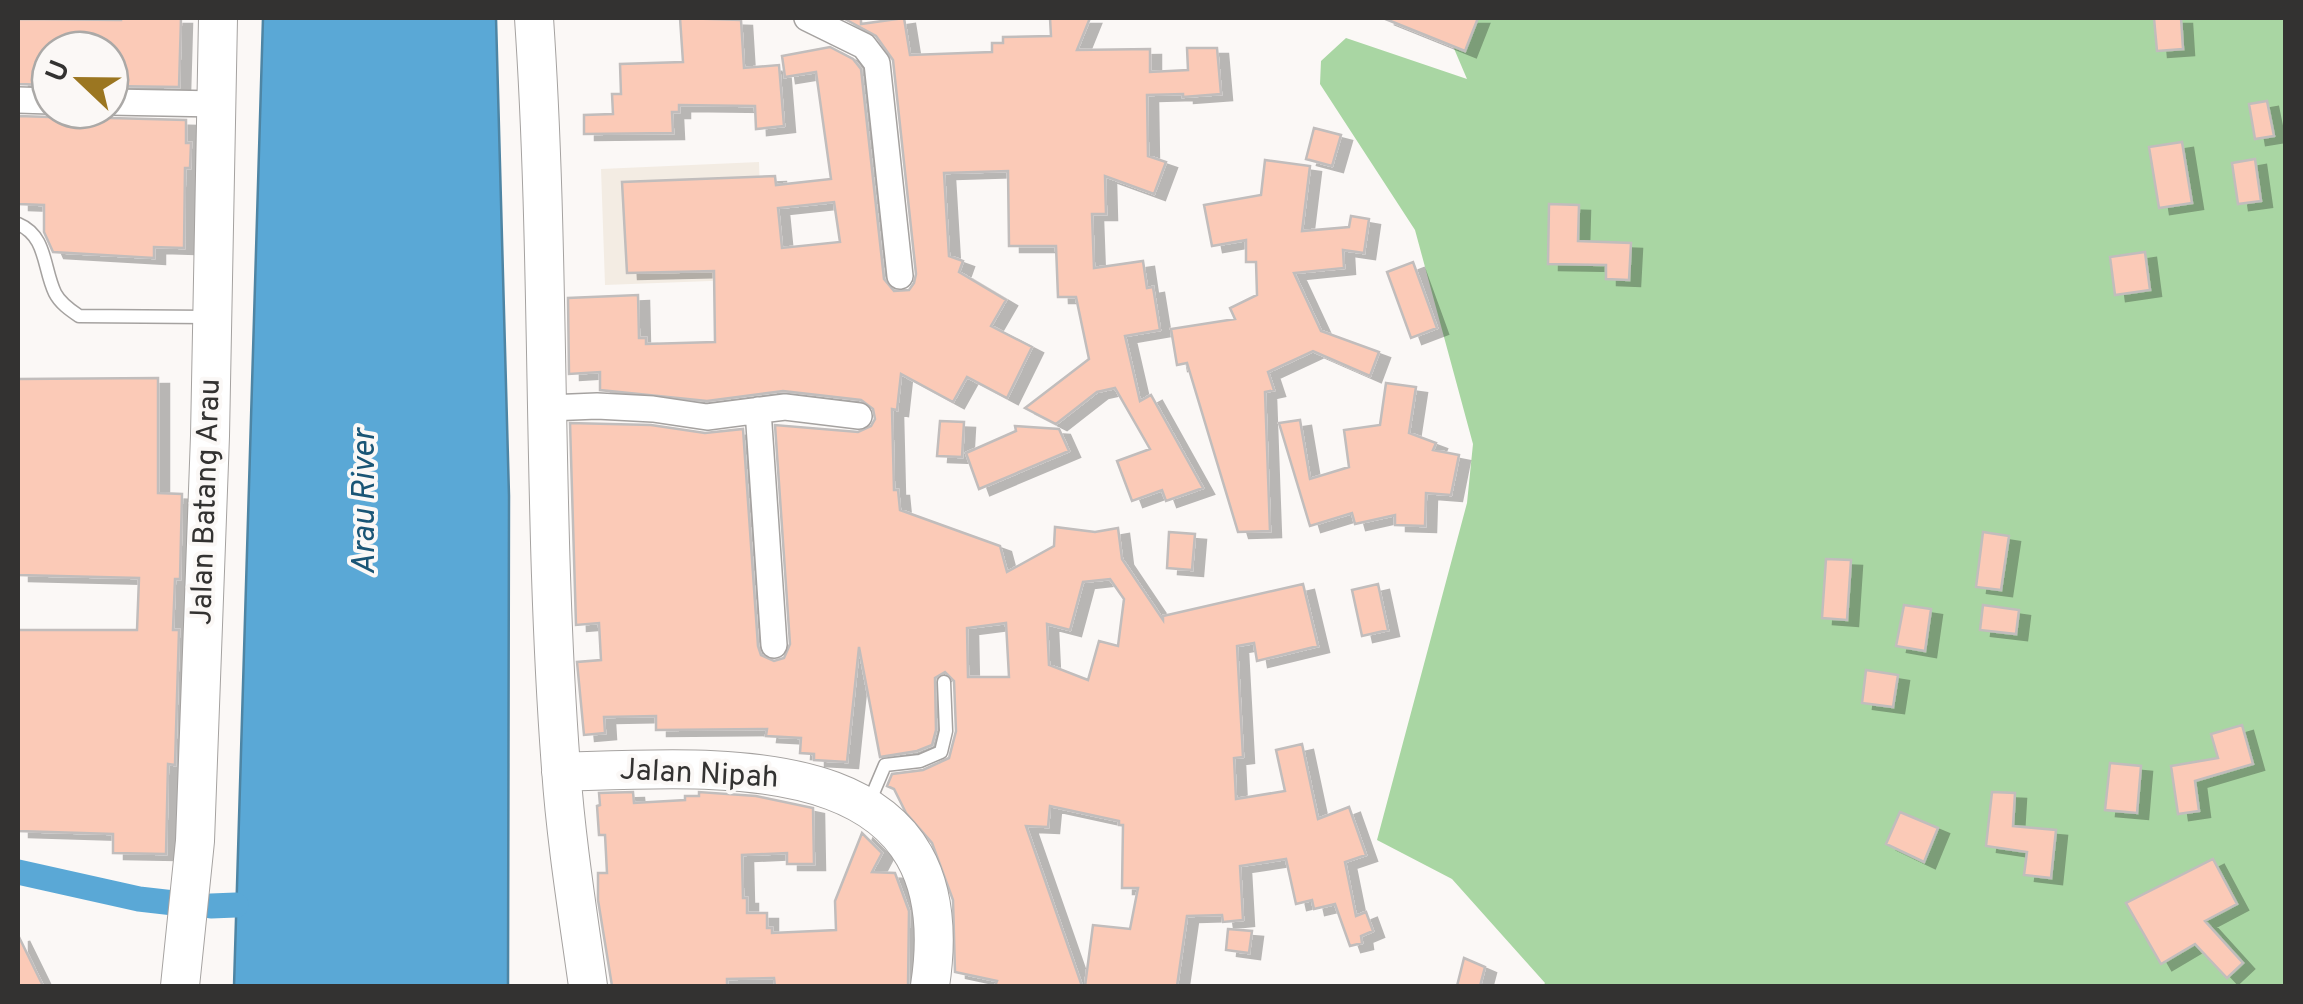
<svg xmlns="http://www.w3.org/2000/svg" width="2303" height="1004" font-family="Overpass,sans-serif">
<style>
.built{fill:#f3ece3}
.green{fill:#a9d6a3}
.water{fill:#5aa8d6;stroke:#4e85a4;stroke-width:2.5}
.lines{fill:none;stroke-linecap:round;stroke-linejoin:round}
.canal{stroke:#5aa8d6;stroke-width:25}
.building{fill:#fbcab7;stroke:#c1bdbc;stroke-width:2.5;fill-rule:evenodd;filter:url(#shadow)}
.lane-casing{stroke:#a5a2a0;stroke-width:15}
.street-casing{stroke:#a5a2a0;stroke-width:28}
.secondary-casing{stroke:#a5a2a0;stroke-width:40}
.lane{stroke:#fff;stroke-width:12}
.street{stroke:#fff;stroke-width:25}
.secondary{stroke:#fff;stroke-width:38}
.labels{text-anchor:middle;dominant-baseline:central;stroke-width:8;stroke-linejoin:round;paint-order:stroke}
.street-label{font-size:30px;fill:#333231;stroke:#fbf8f6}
.water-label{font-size:32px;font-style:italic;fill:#1a5575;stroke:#fbf8f6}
</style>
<defs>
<filter id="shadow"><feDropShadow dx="11" dy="6" stdDeviation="0" flood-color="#0004"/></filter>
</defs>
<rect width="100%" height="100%" fill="#fbf8f6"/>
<path class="built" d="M759,162L763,279L605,285L601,169Z"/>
<path class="green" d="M1441,18H2285V986H1543L1545,983L1452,879L1377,840L1467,503L1473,444L1415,230L1320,84L1321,61L1346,38L1467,79Z"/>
<path class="water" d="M263,18H496L509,496L508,986H234Z"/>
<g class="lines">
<path class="canal" d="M18,872L139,899L174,903
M211,906L236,905"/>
</g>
<path class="building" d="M121,18H181L179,87L110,86V50H50V85L18,84V19L121,20Z
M680,18L741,20L744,68L779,65L784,126L756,129L755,106L679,105V112H672L673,133L584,134V115L613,114L612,94H621L620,64L683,62Z
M843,18H861V24L904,18L910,55L992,52V43H1003V37L1051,36L1050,18H1090L1077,50L1150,49V72L1188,70L1187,48H1217L1221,94L1183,97V94L1147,95L1148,156L1166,162L1154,194L1105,176L1106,214H1092L1094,268L1143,261L1147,288L1153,287L1160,330L1125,336L1140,401L1151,395L1203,488L1166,501L1162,490L1132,501L1117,461L1150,449L1115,388L1097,392L1056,424L1025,408L1089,359L1076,297H1058L1056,246H1009L1008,171L944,173L949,256L963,261L959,272L1006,300L991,326L1032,347L1007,398L967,377L953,402L901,374L897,410L892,409L894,490H898L900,510L1000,546L1007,572L1054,546L1055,527L1095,532L1118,528L1122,559L1163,620V616L1303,584L1318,646L1257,661L1254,643L1237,646L1243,757L1234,758L1236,799L1285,791L1276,750L1302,744L1318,819L1349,807L1366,855L1345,862L1356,916L1366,912L1373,931L1361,936L1362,943L1350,946L1335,904L1314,909L1312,900L1296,904L1286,859L1240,866L1243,920L1223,922L1222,915L1187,916L1177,986H1085L1093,925L1130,929L1138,888H1122L1123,825H1119V821L1050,806L1048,827L1026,826L1082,986H995L997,981L955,972L953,900L932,843L906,813L894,789L887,786L892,774L923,770L949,758L956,731L954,681L945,672L935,678L936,730L932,745L917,751L880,757L859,647L847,762L814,760V754L800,753L801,738L766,736L767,729L656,730V716L604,717L605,733L584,735L577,662L601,660L599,623L576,625L570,423L651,425L705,433L743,429L758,646L761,655L774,661L784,658L790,644L775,425L858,432L871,426L875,419L873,409L861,400L783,391L707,401L600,390V372L569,374L568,298L638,295L639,338H646V344L715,342L714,271L627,273L622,182L775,176L776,185L831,179L816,72L785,77L782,56L830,47L853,59L861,69L884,279L894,291L909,290L914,283L916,274L893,60L876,36ZM834,202L840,242L782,248L778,208ZM1110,579L1124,599L1118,646L1099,641L1088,680L1049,665L1047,624L1070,630L1083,582ZM1006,623L1009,677H968L967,628Z
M1383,18H1478L1465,51Z
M2154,18H2181L2183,49L2157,51Z
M2267,101L2274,136L2255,139L2249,104Z
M62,111L97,112L110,118L186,120V143H191L190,168H185L184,248L154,247V258L53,252L44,232V205L18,204V116L50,117Z
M1314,128L1341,135L1332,166L1306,159Z
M2182,142L2192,203L2159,208L2149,147Z
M2255,159L2261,201L2238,204L2232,163Z
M1265,160L1310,166L1302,231L1349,227L1351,216L1369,219L1364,253L1343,250L1344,268L1294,273L1321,331L1379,352L1370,376L1313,351L1268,372L1274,390L1265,392L1270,531L1238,532L1187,363L1177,365L1171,329L1235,319L1230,308L1257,295L1256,262H1246V240L1212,246L1204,205L1261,195Z
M1549,204L1579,205L1578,241L1631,243L1629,280L1606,279V265L1548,264Z
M2145,252L2150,290L2115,295L2110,257Z
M1413,262L1437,328L1411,338L1387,272Z
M158,378V493L182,494L180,579H175L173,630H179L175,765L168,764L166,854L113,853V834L18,831V630H137L139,578L18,575V379Z
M1386,383L1416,387L1409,433L1436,443L1433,450L1459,455L1451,495L1426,493L1425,526L1395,525V515L1355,524L1352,513L1310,526L1279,423L1300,420L1310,479L1349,467L1344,430L1380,425Z
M940,421L964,422L962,457L937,456Z
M1015,426L1059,429L1069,451L979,489L966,453L1016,431Z
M1169,532L1195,534L1192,570L1167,568Z
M1983,532L2009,536L2001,590L1976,587Z
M1826,559L1851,560L1847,620L1822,618Z
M1378,584L1388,630L1362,636L1352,590Z
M1904,605L1931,609L1925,651L1896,646Z
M1983,605L2019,610L2016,634L1980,630Z
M1866,670L1898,675L1893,707L1862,703Z
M2242,725L2253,764L2195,781L2199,811L2178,814L2171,766L2218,758L2211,734Z
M2110,763L2141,766L2137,813L2105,810Z
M633,792L634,803L685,800V796H699V792L756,796L813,808L814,864H787V853L742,855L743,898H747V913H767V928H772V933L836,930L835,901L862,833L882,853L872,872L895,873L909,911L908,986H775L774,978L727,979V986H612L598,900V873H607L605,835H599L597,806L600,805L599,793Z
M1992,792L2015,793L2013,826L2056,830L2051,878L2024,875L2027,852L1986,846Z
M1900,812L1938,828L1924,862L1886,844Z
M2213,859L2237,904L2205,921L2243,963L2227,978L2195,944L2161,964L2126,903Z
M1228,929L1252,931L1249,953L1226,950Z
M18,935L43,986H18Z
M1464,958L1485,967L1480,986H1457Z"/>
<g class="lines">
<g class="lane-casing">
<path id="lane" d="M18,224C47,236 43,268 55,293C60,303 70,310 79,316L209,317
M868,805L885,765L920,761L941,752L946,731L944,682"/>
</g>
<g class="street-casing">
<path id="street" d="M807,18L864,46L877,63L900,276
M18,100L50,101
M110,102L218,104
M548,408L597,406L653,409L707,417L785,407L859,416
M758,410L774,645"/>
</g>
<g class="secondary-casing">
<path id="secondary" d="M534,18C551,267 542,518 561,768C566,841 578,914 588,986
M561,772C724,767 967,745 930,986
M180,986L195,841L210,436L218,18"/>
</g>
<use href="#lane" class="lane"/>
<use href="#street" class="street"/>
<use href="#secondary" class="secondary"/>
</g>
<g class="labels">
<g class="street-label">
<text transform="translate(207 502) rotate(-88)">Jalan Batang Arau</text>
<text transform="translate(699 775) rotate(3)">Jalan Nipah</text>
</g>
<g class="water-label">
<text transform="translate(366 502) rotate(-90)">Arau River</text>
</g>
</g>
<rect width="2303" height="1004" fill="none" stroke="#333231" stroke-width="40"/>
<g transform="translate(80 80) rotate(292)"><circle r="48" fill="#fbf8f6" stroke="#aba9a7" stroke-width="2.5"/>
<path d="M0-8L18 38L0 25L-18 38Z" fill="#9b7621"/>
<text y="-15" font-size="28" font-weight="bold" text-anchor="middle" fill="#333231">U</text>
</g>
</svg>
